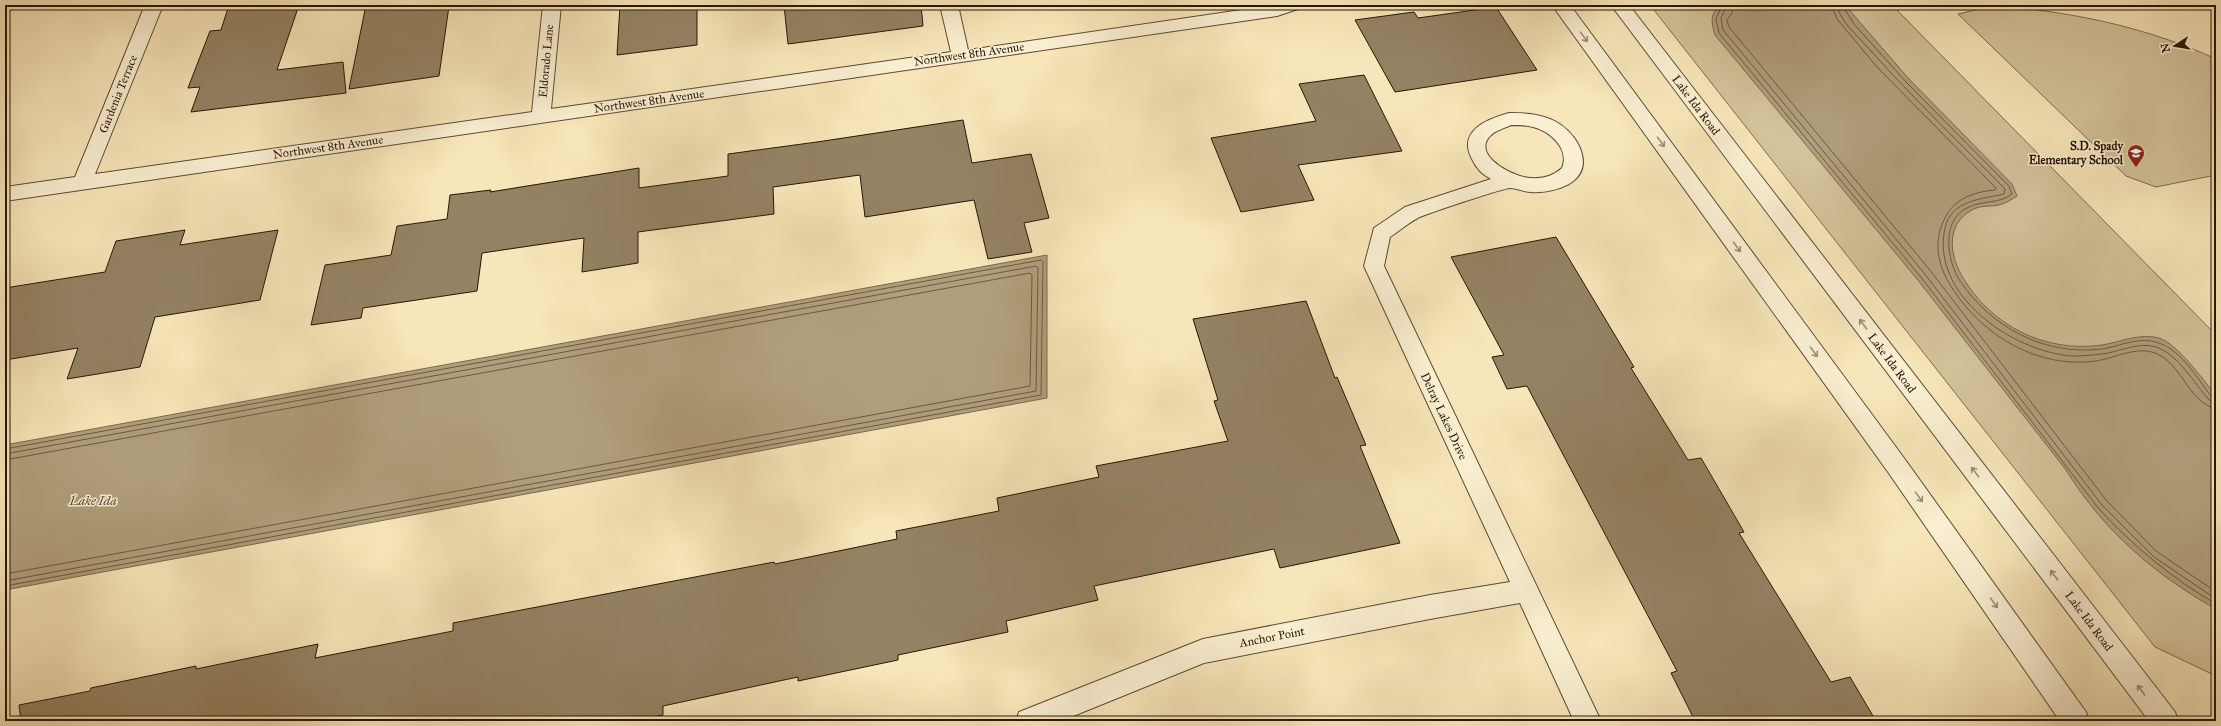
<svg xmlns="http://www.w3.org/2000/svg" width="2221" height="726" font-family="'IM FELL Great Primer',serif">
<style>
.green{fill:#d4c39b;stroke:#7e6c50}
.water{fill:#b19f7c;stroke:#7a684d}
.lines{fill:none;stroke-linecap:round;stroke-linejoin:round}
.shore{stroke:#6c5a41;stroke-width:1}
.building{fill:#948263;stroke:#281606}
.minor-casing{stroke:#5c4a33;stroke-width:2}
.tertiary-casing{stroke:#5c4a33;stroke-width:2}
.minor{fill:#faefd2;fill-rule:evenodd}
.tertiary{fill:#faefd2;fill-rule:evenodd}
.oneway{stroke:#9c8d76}
.labels{text-anchor:middle;dominant-baseline:central;stroke-width:3;stroke-linejoin:round;paint-order:stroke}
.street-label{font-size:12px;fill:#281606;stroke:#faefd2}
.poi-label{font-size:12px;font-weight:bold;fill:#281606;stroke:#faefd2;text-anchor:end}
.water-label{font-size:13px;font-style:italic;fill:#5f4d35;stroke:#faefd2}
</style>
<rect width="100%" height="100%" fill="#f7e6b9"/>
<filter id="stains"><feTurbulence type="fractalNoise" baseFrequency=".005" numOctaves="4"/><feColorMatrix values="0 0 0 0 .2 0 0 0 0 .09 0 0 0 0 .02 0 0 0 .5 -.17"/></filter>
<radialGradient id="worn" r=".72"><stop offset=".6" stop-color="#630" stop-opacity="0"/><stop offset="1" stop-color="#630" stop-opacity=".3"/></radialGradient>
<path class="green" d="M1650,5H1892L2216,335V676L2155,647Z
M2008,7C2079,13 2151,29 2216,59V175L2156,187L2126,176L1958,14L1980,9Z"/>
<path class="water" d="M1720,5H1845L1909,79L2012,184L2017,196C2011,200 2006,203 1999,205C1990,207 1980,205 1972,210C1946,224 1949,254 1962,276C1991,326 2045,353 2102,345C2121,342 2139,333 2159,338C2178,344 2202,379 2216,395V609C2155,575 2103,530 2066,470L1917,279L1715,35C1711,22 1710,14 1720,5Z
M1047,255V398L5,590V445Z"/>
<g class="lines">
<path class="shore" d="M1722,5L1716,19L1719,33L1920,276L2099,509C2134,547 2172,578 2216,604
M1727,5L1721,18L1723,30L1924,273L2102,505L2154,557L2216,599
M1733,5L1732,13L1727,20L1729,27L1929,269L2106,500L2156,551L2216,592
M1831,5L1837,19L1877,67L1996,188L1995,190C1973,192 1953,199 1944,220C1932,245 1939,269 1954,291C1985,337 2039,369 2096,361C2115,358 2136,346 2155,353C2182,363 2187,401 2216,409
M1837,5C1840,22 1860,38 1871,51C1914,99 1960,143 2005,189L2004,194C1982,199 1951,200 1945,228C1930,295 2013,352 2072,356C2084,356 2096,355 2108,353C2123,350 2140,342 2156,347C2178,354 2194,383 2209,400L2216,403
M1842,5L1854,24L1906,82L2009,186L2012,194C1999,204 1984,200 1969,207C1940,219 1947,261 1960,281C1992,328 2045,356 2102,349C2121,346 2139,336 2159,343C2182,351 2197,378 2211,396L2216,397
M5,449L1041,260L1043,262L1041,395L5,586
M5,454L1036,266L1038,268L1036,391L5,581
M5,460L1030,273L1032,275L1030,386L5,574"/>
</g>
<path class="building" d="M229,5H299L277,70L343,62L346,93L191,112L200,87L188,88L210,31L221,30Z
M366,5H419V10L449,6L439,76L349,89Z
M620,5H697V45L617,55Z
M784,5H921L923,26L788,44Z
M1496,7L1537,70L1395,92L1355,20L1414,12L1418,18Z
M1364,75L1402,151L1298,165L1314,200L1241,212L1211,138L1316,121L1299,84Z
M963,120L972,163L1031,154L1049,218L1024,223L1032,252L988,259L974,200L865,217L860,175L773,187L774,214L638,232V263L582,272L584,238L482,253L477,291L363,308L361,318L311,325L325,265L391,255L397,226L447,219L450,195L491,190L490,192L639,168V188L728,176V154L817,142Z
M185,230L180,245L278,230L260,300L155,317L140,367L67,379L78,348L5,360V288L105,272L116,241Z
M1556,237L1634,367L1631,368L1688,460L1701,458L1744,532L1739,533L1831,682L1850,677L1876,721H1695L1671,673L1677,671L1527,386L1507,389L1492,357L1504,355L1451,257Z
M1306,301L1335,378L1337,377L1366,445L1360,446L1400,543L1280,568L1274,549L1094,586L1098,600L1006,621L1008,632L898,655V660L798,681V677L663,706V715L630,721H21L19,705L90,691L91,688L196,666V669L318,644L315,658L453,631V623L774,562L775,564L897,539L896,531L999,511L997,498L1099,477L1096,466L1228,441L1214,401L1218,400L1193,319Z"/>
<g class="lines">
<g class="minor-casing">
<path id="minor" d="M145,5H163L95,174L532,112L543,5H561L551,109L951,52L940,5H958L968,50L1276,5H1301L1298,9L1277,16L5,201V187L75,177Z
M1509,113C1527,113 1546,114 1561,125C1580,138 1595,169 1569,184C1558,190 1543,193 1531,192C1524,192 1517,188 1510,188C1504,188 1425,214 1418,218C1408,223 1399,231 1390,237L1384,266L1601,721H1574L1520,603L1430,619L1204,663L1061,721H1016L1019,712L1203,639L1430,595L1510,582L1364,266L1374,228L1405,207L1491,179C1483,175 1476,168 1472,159C1457,131 1487,119 1509,113ZM1511,125C1518,125 1526,125 1533,127C1550,131 1570,149 1562,168C1553,176 1543,179 1531,178C1516,178 1477,159 1487,140C1492,131 1503,129 1511,125Z"/>
</g>
<g class="tertiary-casing">
<path id="tertiary" d="M1552,5H1570L1904,458L2086,712L2089,721H2060L1888,472Z
M1611,5H1629L2175,712L2178,721H2149Z"/>
</g>
<use href="#minor" class="minor"/>
<use href="#tertiary" class="tertiary"/>
</g>
<defs><path id="oneway-shaft" d="M-6 0H5M1.5-3L5.5 0L1.5 3" fill="none" stroke-width="1.6" stroke-linecap="round" stroke-linejoin="round"/></defs>
<g class="oneway">
<use href="#oneway-shaft" transform="translate(1584 37) rotate(54)"/>
<use href="#oneway-shaft" transform="translate(1661 142) rotate(54)"/>
<use href="#oneway-shaft" transform="translate(1737 247) rotate(54)"/>
<use href="#oneway-shaft" transform="translate(1863 324) rotate(-127)"/>
<use href="#oneway-shaft" transform="translate(1814 352) rotate(54)"/>
<use href="#oneway-shaft" transform="translate(1975 472) rotate(-127)"/>
<use href="#oneway-shaft" transform="translate(1919 497) rotate(55)"/>
<use href="#oneway-shaft" transform="translate(2054 575) rotate(-127)"/>
<use href="#oneway-shaft" transform="translate(1994 603) rotate(55)"/>
<use href="#oneway-shaft" transform="translate(2141 690) rotate(-127)"/>
</g>
<defs>
<g id="school-pin" transform="scale(0.9)"><path d="M0 17L-7.5 6A9.5 9.5 0 1 1 7.5 6Z" fill="#8f2418" stroke="#faefd2"/><path d="M0-5L7-2L0 1L-7-2ZM-4 1L0 2.5L4 1V4Q0 6-4 4Z" fill="#fff"/></g>
</defs>
<g fill-rule="evenodd">
<use href="#school-pin" x="2136" y="153"/>
</g>
<g class="labels">
<g class="street-label">
<text transform="translate(969 54) rotate(-8)">Northwest 8th Avenue</text>
<text transform="translate(546 61) rotate(-85)">Eldorado Lane</text>
<text transform="translate(118 94) rotate(-68)">Gardenia Terrace</text>
<text transform="translate(649 101) rotate(-8)">Northwest 8th Avenue</text>
<text transform="translate(1696 105) rotate(53)">Lake Ida Road</text>
<text transform="translate(328 147) rotate(-8)">Northwest 8th Avenue</text>
<text transform="translate(1892 363) rotate(53)">Lake Ida Road</text>
<text transform="translate(1444 416) rotate(65)">Delray Lakes Drive</text>
<text transform="translate(2089 621) rotate(53)">Lake Ida Road</text>
<text transform="translate(1272 637) rotate(-11)">Anchor Point</text>
</g>
<g class="poi-label">
<text x="2123" y="146">S.D. Spady<tspan x="2123" dy="14">Elementary School</tspan></text>
</g>
<g class="water-label">
<text x="93" y="501">Lake Ida</text>
</g>
</g>
<rect width="2221" height="726" fill="none" stroke="#f7e6b9" stroke-width="20"/>
<rect x="6" y="6" width="2209" height="714" fill="none" stroke="#281606" stroke-width="2"/>
<rect x="10" y="10" width="2201" height="706" fill="none" stroke="#281606"/>
<g transform="translate(2175 46) rotate(258)" stroke="#faefd2" stroke-width="3" paint-order="stroke">
<path d="M0-3L7 15L0 10L-7 15Z" fill="#281606"/>
<text y="-6" font-size="11" font-weight="bold" text-anchor="middle" fill="#281606">N</text>
</g>
<rect width="100%" height="100%" filter="url(#stains)"/>
<rect width="100%" height="100%" fill="url(#worn)"/>
</svg>
